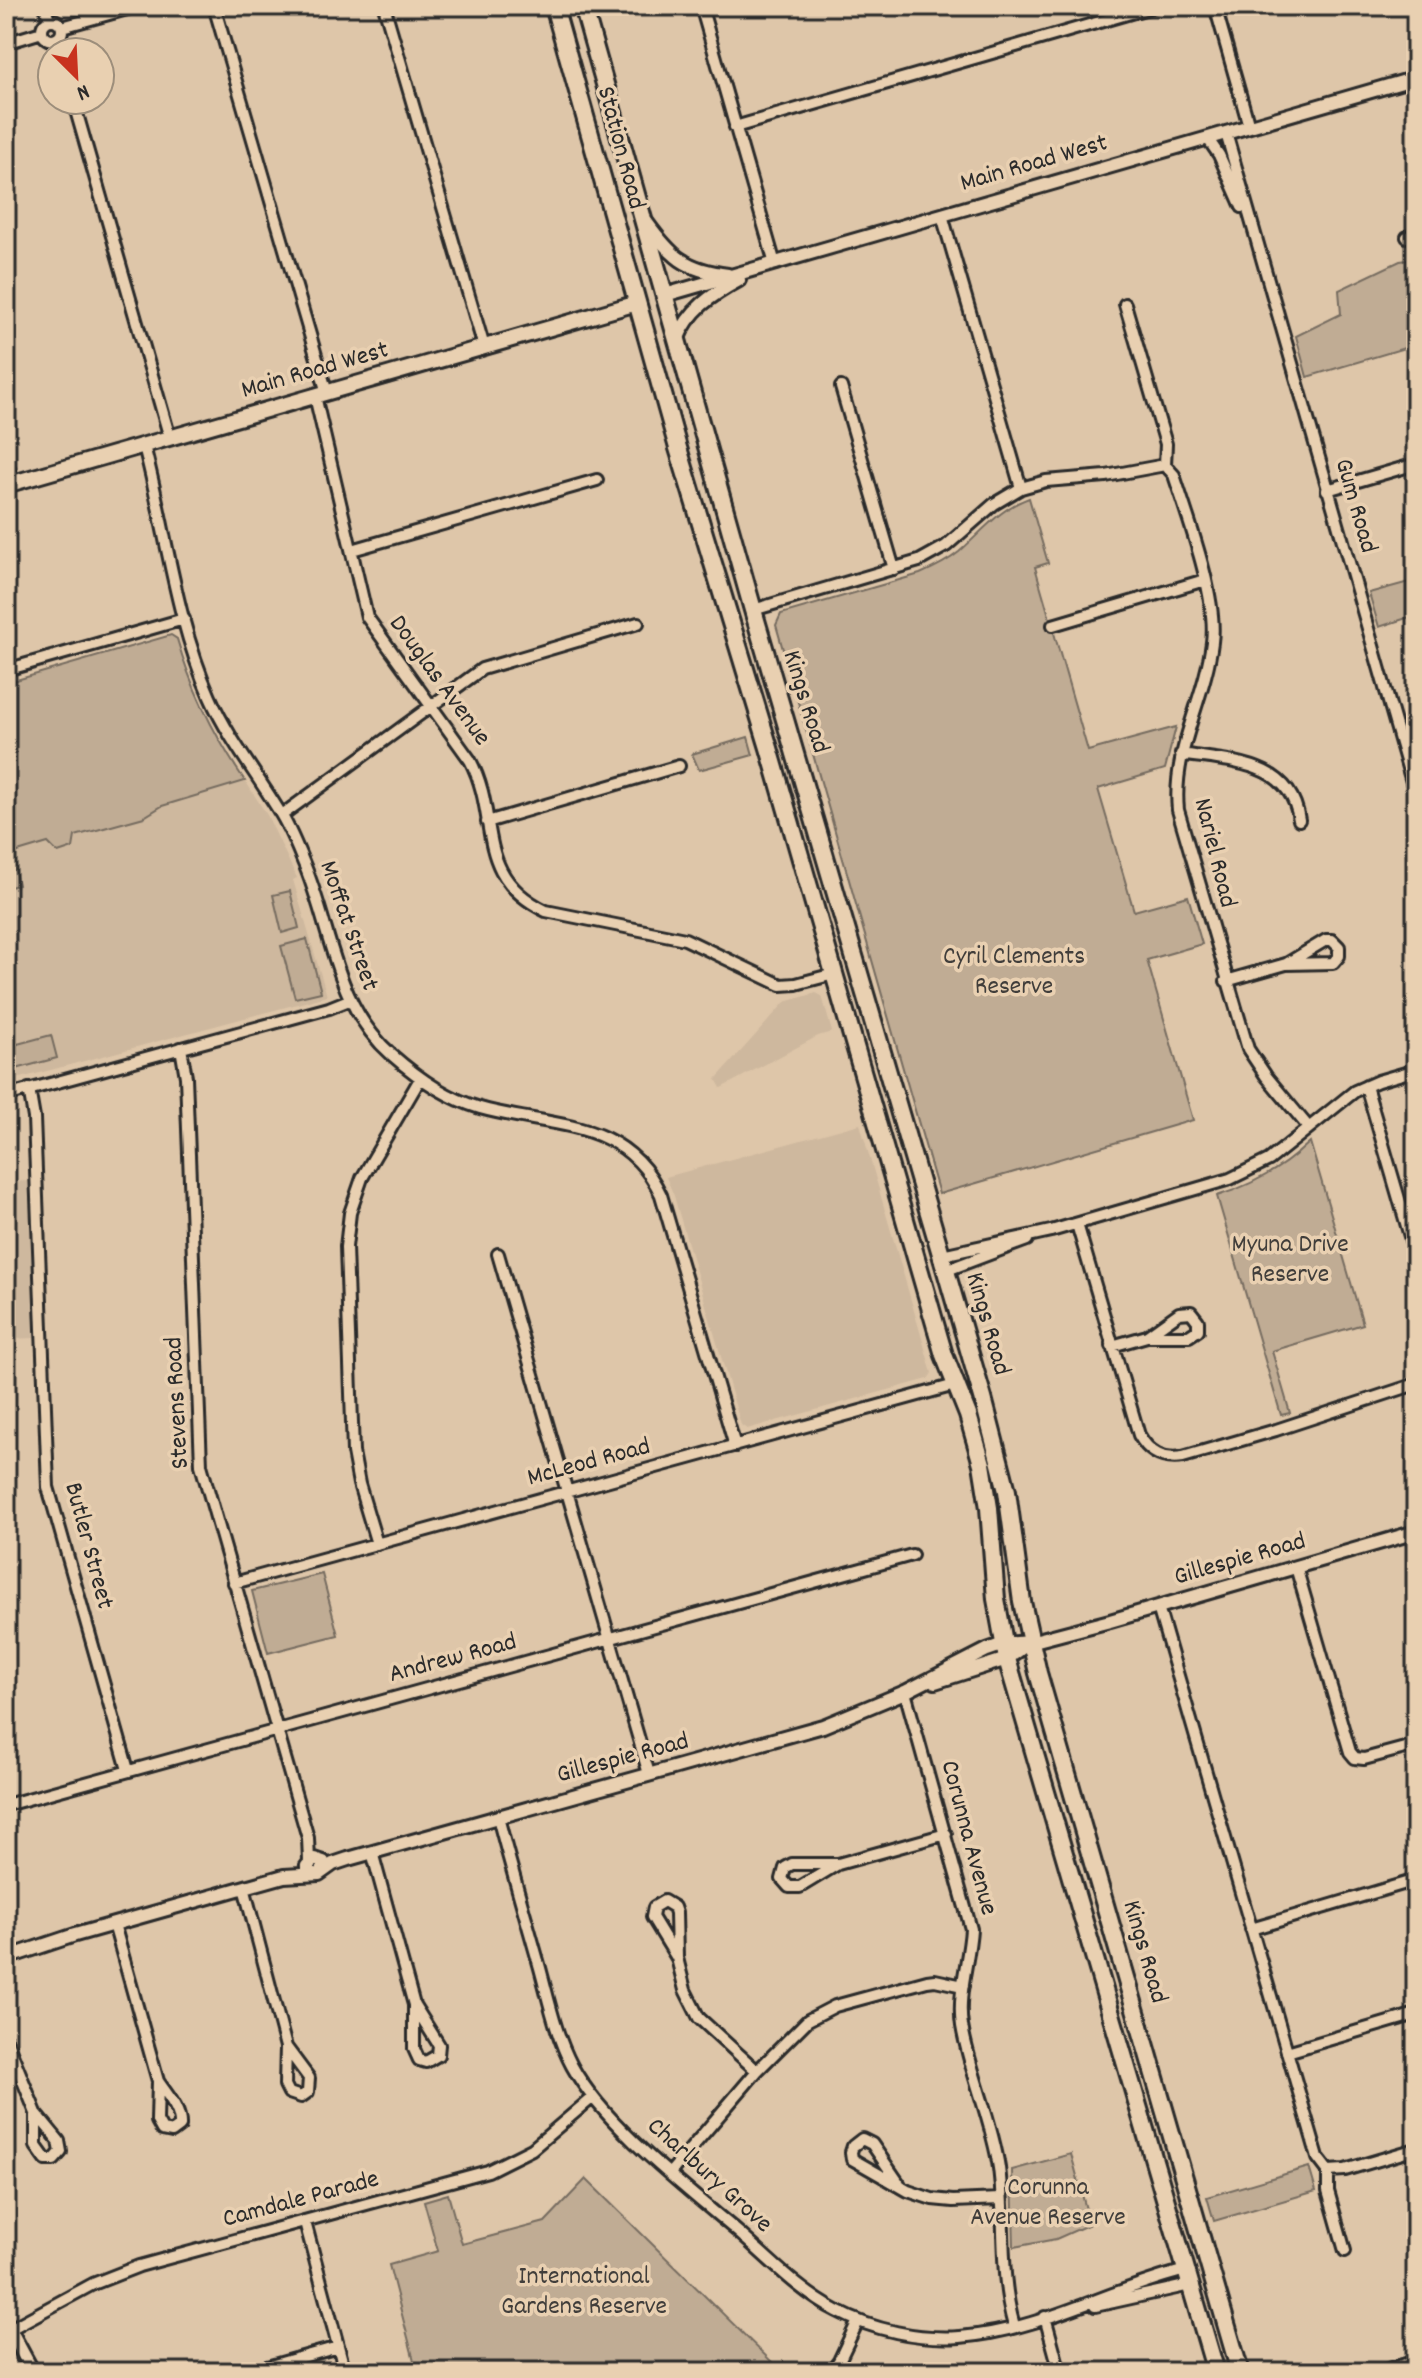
<svg xmlns="http://www.w3.org/2000/svg" width="1422" height="2378" font-family="Dekko,sans-serif">
<style>
.built{fill:#ceb89e}
.green{fill:#c0ac94;stroke:#766c60;stroke-width:2}
.lines{fill:none;stroke-linecap:round;stroke-linejoin:round}
.minor-casing{stroke:#2b2b2b;stroke-width:16}
.tertiary-casing{stroke:#2b2b2b;stroke-width:18}
.secondary-casing{stroke:#2b2b2b;stroke-width:20}
.primary-casing{stroke:#2b2b2b;stroke-width:22}
.minor{stroke:#e9d0b1;stroke-width:10}
.tertiary{stroke:#e9d0b1;stroke-width:12}
.secondary{stroke:#e9d0b1;stroke-width:14}
.primary{stroke:#e9d0b1;stroke-width:16}
.labels{text-anchor:middle;dominant-baseline:central;stroke-width:7;stroke-linejoin:round;paint-order:stroke}
.street-label{font-size:26px;fill:#2b2b2b;stroke:#e9d0b1}
.park-label{font-size:26px;fill:#413e3b;stroke:#e9d0b1}
</style>
<rect width="100%" height="100%" fill="#dec6a9"/>
<filter id="ink" filterUnits="userSpaceOnUse"><feTurbulence type="fractalNoise" baseFrequency=".0125" numOctaves="2"/><feDisplacementMap in="SourceGraphic" scale="16" xChannelSelector="R" yChannelSelector="G"/><feConvolveMatrix kernelMatrix="1 2 1 2 8 2 1 2 1" color-interpolation-filters="sRGB"/></filter>
<g filter="url(#ink)">
<path class="built" d="M171,635L177,639L190,681L216,735L267,815L297,878L293,880L327,996L6,1082V683Z
M816,993L822,996L832,1032L818,1036L721,1088L716,1079L785,1002Z
M860,1124L932,1373L928,1379L747,1429L741,1425L674,1196L666,1177Z
M30,1181L36,1338L6,1339V1182Z"/>
<path class="green" d="M1416,259V326L1410,333L1408,347L1307,377L1296,336L1341,314L1339,290L1400,261Z
M1029,498L1048,563L1035,567L1088,751L1176,727L1165,769L1098,789L1134,911L1188,896L1202,944L1147,960L1193,1120L939,1194L776,625L781,614L920,574C934,568 948,561 959,552C982,532 1000,508 1029,498Z
M1416,580V615L1379,627L1369,593Z
M171,635L177,639C192,691 215,737 245,781L162,806L144,817L75,836L73,848L58,853L48,843L11,854L18,885L6,888V683Z
M748,737L753,755L699,770L692,754Z
M290,891L299,928L282,933L273,895Z
M307,939L321,992L295,998L281,946Z
M51,1035L57,1058L16,1069L10,1046Z
M1310,1142L1363,1324L1272,1351L1290,1413L1281,1415L1217,1196C1253,1185 1283,1168 1310,1142Z
M322,1574L338,1635L268,1653L252,1591Z
M1071,2154L1090,2224L1056,2239L1014,2247L1012,2170Z
M1309,2167L1316,2191L1214,2221L1207,2197Z
M586,2179L782,2372H417L389,2265L438,2251L424,2201L448,2194L462,2244L545,2222Z"/>
<g class="lines">
<g class="minor-casing">
<path id="minor" d="M45,6L49,20
M214,6L327,393
M384,6L484,347
M701,6L775,264
M1215,6L1249,126
M42 30a10 10 0 1 1 20 0a10 10 0 1 1-20 0Z
M62,27L138,6
M6,43L42,32
M73,100L170,438
M735,127L1155,6
M1226,133L1416,796
M1208,139L1219,155L1242,207
M942,215L1021,488
M1407,237L1416,234
M1125,304L1166,444L1165,465L1174,475C1188,518 1218,599 1212,642C1205,700 1172,750 1178,810L1248,1049L1266,1076L1309,1128
M841,387L894,569
M315,396L367,617L470,760C501,818 472,875 546,911L685,939L781,985L796,984L834,974
M144,446C166,529 175,618 210,697C228,738 256,773 279,811C290,828 297,847 305,866C332,932 335,1005 392,1055C418,1078 446,1098 480,1108C551,1128 625,1117 661,1195L735,1446
M6,459L13,483
M1327,490L1416,464
M352,550L597,480
M753,610L919,561L946,546L994,504L1021,488L1046,481L1106,476L1165,465
M1053,625L1205,580
M6,670L184,619
M1181,754C1228,762 1291,760 1299,820
M282,815L482,669L638,623
M487,822L679,766
M1226,981L1286,964L1326,940H1332L1339,947V956L1333,963L1286,964
M181,1048L186,1077L201,1465L308,1838L309,1861
M1366,1086L1416,1257
M29,1089L34,1118L48,1487L128,1770
M6,1096L329,1008L349,1000
M1077,1224L1139,1435C1149,1453 1163,1460 1183,1457L1276,1430L1416,1384
M498,1254L649,1774
M942,1255L1051,1231L1230,1179L1269,1160L1355,1091L1378,1081L1416,1070
M947,1270L1027,1240
M1112,1346L1147,1336H1189L1198,1330V1321L1191,1312L1179,1313L1147,1336
M377,1544L359,1484L353,1452L346,1247L350,1213L362,1178L420,1079
M1296,1567L1350,1752L1355,1758L1364,1759L1416,1745
M234,1583L955,1385
M1158,1607L1318,2158L1328,2171
M905,1692L971,1929C969,1961 957,1994 962,2026C970,2074 992,2120 999,2168C1006,2221 999,2274 1014,2326
M6,1805L912,1555
M498,1817C511,1868 526,1918 540,1968C549,2001 556,2036 572,2066C604,2125 686,2188 738,2232C769,2259 800,2292 837,2311C873,2330 919,2340 960,2337C1039,2331 1110,2289 1186,2270
M372,1852L414,2005V2049L419,2060L426,2062L438,2055L439,2045L414,2005
M838,1864H792L785,1868L782,1879L789,1887H800L838,1864L946,1834
M244,1887L286,2047L285,2085L289,2093L301,2097L308,2092L309,2078L286,2047
M114,1924L158,2081L157,2121L162,2130L172,2132L180,2126C181,2109 167,2095 158,2081
M1251,1929L1416,1880
M677,1958L676,1913L674,1907L664,1901L654,1907L652,1917L677,1958L685,1990L699,2018L757,2071
M6,2039L36,2113L59,2141L61,2152L54,2160H46L36,2146V2113
M1287,2052L1416,2014
M1328,2171L1345,2170L1416,2149
M1328,2171V2191L1345,2251
M670,2173L757,2071L808,2020L835,2006L927,1981L935,1980L963,1986
M900,2185L872,2144L862,2139L853,2146L851,2152L852,2159L908,2191L932,2199L953,2201L1000,2199
M305,2222L345,2372
M1095,2306L1190,2285
M1045,2317L1060,2372
M10,2329L93,2284L139,2266L488,2171L532,2149L593,2097
M212,2372H249L338,2347
M831,2372L839,2361L858,2321
M1379,2372L1416,2361"/>
</g>
<g class="tertiary-casing">
<path id="tertiary" d="M647,223C671,256 685,270 728,275
M665,295L1416,78
M677,340C689,310 711,295 739,280
M935,1682L1007,1659L1030,1642
M311,1873L307,1866L314,1859L323,1862V1870
M6,1958L75,1935L284,1876L319,1874L333,1864L348,1859L823,1726L905,1692L987,1650L1004,1644L1030,1642L1110,1621L1416,1532
M6,2322L33,2372"/>
</g>
<g class="secondary-casing">
<path id="secondary" d="M6,485L637,303"/>
</g>
<g class="primary-casing">
<path id="primary" d="M554,6L678,448L769,748L944,1355L968,1415L982,1464L989,1508L996,1599L1007,1659L1216,2372
M583,6L753,610L983,1398L1007,1491L1022,1602L1038,1673L1240,2372"/>
</g>
<use href="#minor" class="minor"/>
<use href="#tertiary" class="tertiary"/>
<use href="#secondary" class="secondary"/>
<use href="#primary" class="primary"/>
</g>
</g>
<g class="labels">
<g class="street-label">
<text transform="translate(620 148) rotate(75)">Station Road</text>
<text transform="translate(1034 164) rotate(-16)">Main Road West</text>
<text transform="translate(315 371) rotate(-16)">Main Road West</text>
<text transform="translate(1355 506) rotate(74)">Gum Road</text>
<text transform="translate(439 681) rotate(54)">Douglas Avenue</text>
<text transform="translate(805 702) rotate(73)">Kings Road</text>
<text transform="translate(1214 853) rotate(76)">Nariel Road</text>
<text transform="translate(348 926) rotate(71)">Moffat Street</text>
<text transform="translate(987 1324) rotate(74)">Kings Road</text>
<text transform="translate(178 1403) rotate(-93)">Stevens Road</text>
<text transform="translate(589 1463) rotate(-15)">McLeod Road</text>
<text transform="translate(88 1546) rotate(75)">Butler Street</text>
<text transform="translate(1240 1560) rotate(-16)">Gillespie Road</text>
<text transform="translate(453 1659) rotate(-15)">Andrew Road</text>
<text transform="translate(623 1759) rotate(-15)">Gillespie Road</text>
<text transform="translate(968 1838) rotate(75)">Corunna Avenue</text>
<text transform="translate(1144 1952) rotate(74)">Kings Road</text>
<text transform="translate(709 2176) rotate(42)">Charlbury Grove</text>
<text transform="translate(301 2200) rotate(-15)">Camdale Parade</text>
</g>
<g class="park-label">
<text x="1014" y="957">Cyril Clements<tspan x="1014" dy="30">Reserve</tspan></text>
<text x="1290" y="1245">Myuna Drive<tspan x="1290" dy="30">Reserve</tspan></text>
<text x="1048" y="2188">Corunna<tspan x="1048" dy="30">Avenue Reserve</tspan></text>
<text x="584" y="2277">International<tspan x="584" dy="30">Gardens Reserve</tspan></text>
</g>
</g>
<rect width="1422" height="2378" fill="none" stroke="#e9d0b1" stroke-width="32"/>
<rect x="16" y="16" width="1390" height="2346" fill="none" stroke="#2b2b2b" stroke-width="3" filter="url(#ink)"/>
<g transform="translate(76 76) rotate(156)"><circle r="38" fill="#e9d0b1" stroke="#9d8e7b" stroke-width="2"/>
<path d="M0-6L14 30L0 20L-14 30Z" fill="#c8321e"/>
<text y="-12" font-size="22" font-weight="bold" text-anchor="middle" fill="#2b2b2b">N</text>
</g>
</svg>
